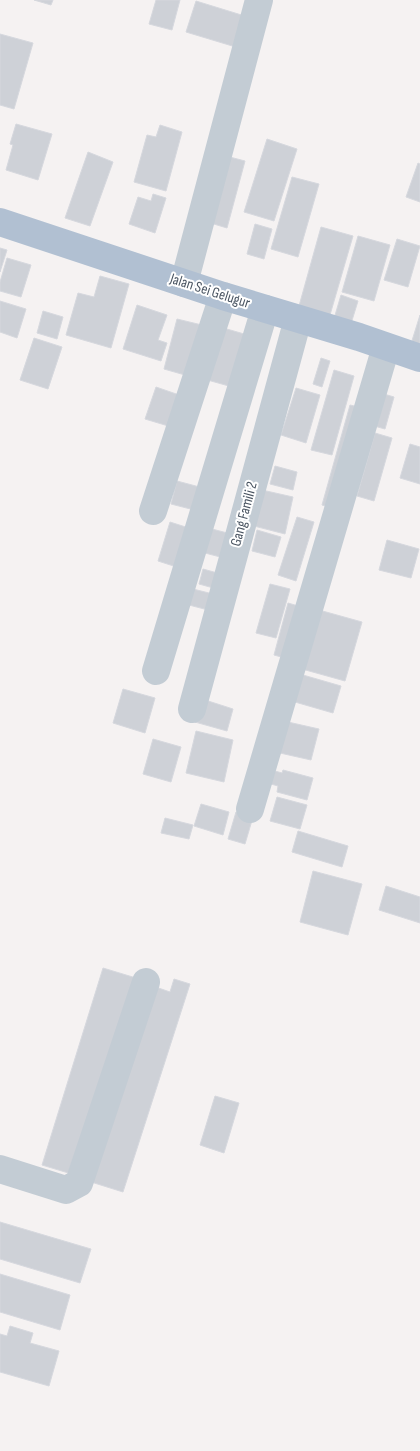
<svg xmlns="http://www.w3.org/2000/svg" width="420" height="1451" font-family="'Sofia Sans Condensed',sans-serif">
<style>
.building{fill:#ced1d7;stroke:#d6d8de}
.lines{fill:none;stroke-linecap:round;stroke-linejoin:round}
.minor{stroke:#c3ccd4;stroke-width:28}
.major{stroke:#b1c0d2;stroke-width:28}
.labels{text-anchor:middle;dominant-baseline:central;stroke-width:4;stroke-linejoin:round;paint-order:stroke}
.street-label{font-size:15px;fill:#495461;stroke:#fff}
</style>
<rect width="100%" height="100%" fill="#f5f2f2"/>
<path class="building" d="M34,0H53L51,5Z
M156,0H180L172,30L149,24Z
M196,1L248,17L239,48L186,32Z
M0,34L33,43L14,109L0,105Z
M16,124L52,134L38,180L6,170L13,145L10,144Z
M160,125L182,132L166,191L134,182L147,135L156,137Z
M267,139L297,149L274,221L244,212Z
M88,152L113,162L90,226L65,218Z
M222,155L245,161L227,228L204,221Z
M418,163L420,164V202L406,197Z
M292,177L319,184L298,257L271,249Z
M153,194L166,198L155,233L129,224L138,197L151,201Z
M255,224L272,229L264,259L247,254Z
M321,227L353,236L330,315L299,306Z
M358,236L390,245L374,301L342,292Z
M397,239L420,246L408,287L384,280Z
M0,248L7,250L0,272Z
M7,258L31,265L21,297L0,291V282Z
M100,276L129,284L111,348L66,335L78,293L94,297Z
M341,295L358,301L350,327L333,322Z
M0,301L26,309L17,338L0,332Z
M137,305L167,315L158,340L167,343L161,361L123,349Z
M43,311L63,317L57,339L37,333Z
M420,315V350L410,347Z
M177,319L206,326L192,377L164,369Z
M220,327L251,336L236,388L204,379Z
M34,338L62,347L48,389L20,380Z
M321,358L330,361L322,387L313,384Z
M334,370L354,376L332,455L311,450Z
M156,387L185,397L175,428L145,419Z
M296,388L320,395L306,443L281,435Z
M377,392L394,397L385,429L367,424Z
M350,405L363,408L335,509L322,505Z
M375,433L392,438L374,501L357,496Z
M410,444L420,447V484L400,478Z
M275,466L297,472L293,490L270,484Z
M177,481L207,489L202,512L171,504Z
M262,490L293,497L285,534L254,526Z
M297,517L314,522L296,581L278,575Z
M170,522L195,530L183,569L158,561Z
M212,529L235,535L228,559L205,553Z
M257,530L281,537L275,557L252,551Z
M387,540L419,549L411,578L379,570Z
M203,569L221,574L217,589L199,584Z
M270,584L290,589L276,638L256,633Z
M193,589L217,595L212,611L189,605Z
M288,603L305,608L292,660L274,655Z
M319,610L362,622L345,681L302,669Z
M303,675L341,686L333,713L295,702Z
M123,689L155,698L145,733L113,723Z
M202,699L233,709L227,731L195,722Z
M288,722L319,729L311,760L280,753Z
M196,731L233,740L224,782L186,773Z
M153,739L181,747L171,782L143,774Z
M268,769L282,773L283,770L313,778L307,800L277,792L278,786L264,782Z
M277,797L307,805L300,829L270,821Z
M201,804L229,812L223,835L194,826Z
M236,812L253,817L245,844L228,839Z
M165,818L193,825L189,839L161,833Z
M298,831L348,846L342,867L292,852Z
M313,871L362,884L348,935L300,922Z
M386,886L420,897V923L379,910Z
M103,968L136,978L75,1175L42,1165Z
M174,979L190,984L123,1192L88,1181L150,985L170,992Z
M215,1096L239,1103L224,1153L200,1145Z
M0,1222L91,1249L80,1283L0,1259Z
M0,1274L70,1295L60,1330L0,1312Z
M10,1326L33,1333L30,1343L59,1351L49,1386L0,1372V1334L7,1336Z"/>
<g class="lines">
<path class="minor" d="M184,283L259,0
M153,511L223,296
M156,671L265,309
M192,709L298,319
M250,809L386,347
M0,1169L66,1190L79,1183L146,982"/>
<path class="major" d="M0,222L223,296L359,337L420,358"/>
</g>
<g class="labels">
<g class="street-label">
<text transform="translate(210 291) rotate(18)">Jalan Sei Gelugur</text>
<text transform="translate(244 514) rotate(-75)">Gang Famili 2</text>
</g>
</g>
</svg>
